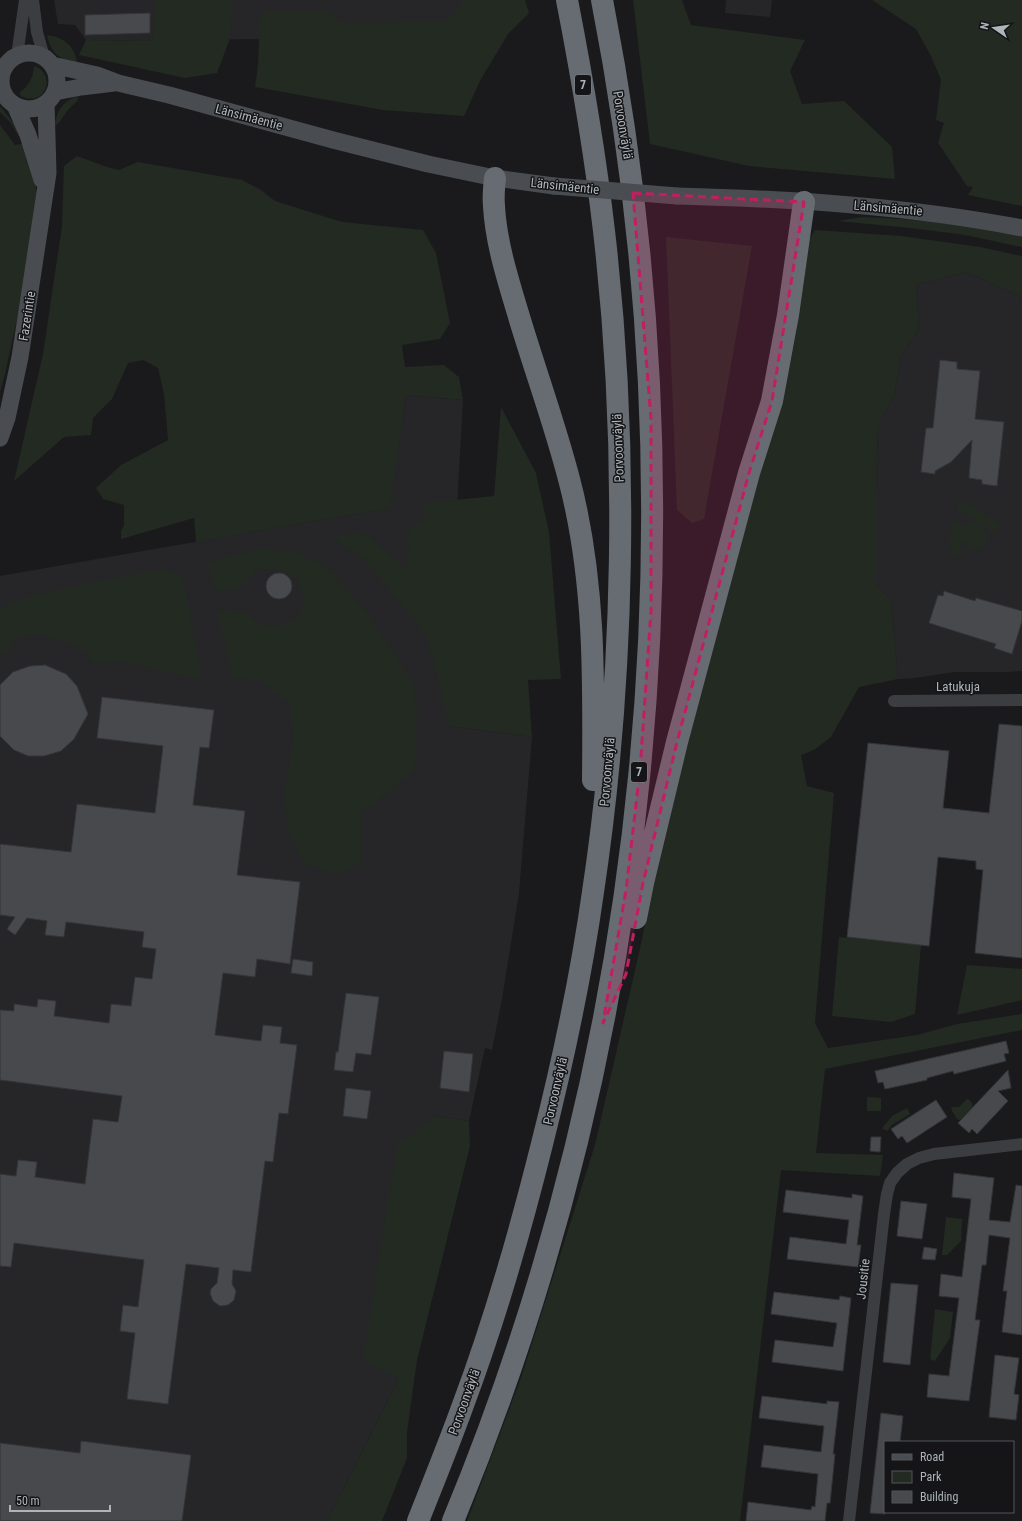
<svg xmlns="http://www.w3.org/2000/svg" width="1022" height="1521" font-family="'Roboto Condensed',sans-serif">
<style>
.built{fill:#262629}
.green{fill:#222a22}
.building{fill:#47494c;stroke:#343538}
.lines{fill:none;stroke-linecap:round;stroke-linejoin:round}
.minor{stroke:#3b3d41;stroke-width:12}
.secondary{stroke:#494d51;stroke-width:17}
.motorway{stroke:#676c72;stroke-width:22}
.secondary-bridge{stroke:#494d51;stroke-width:17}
.marked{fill:#c12060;fill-opacity:0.2;stroke:#c12060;stroke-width:3;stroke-dasharray:8 5;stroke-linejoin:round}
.labels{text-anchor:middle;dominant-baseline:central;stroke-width:3;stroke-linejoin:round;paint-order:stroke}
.shield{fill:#151517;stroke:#7f858a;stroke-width:1}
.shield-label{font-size:12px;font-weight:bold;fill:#adb5bb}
.street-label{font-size:13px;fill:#adb5bb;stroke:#151517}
</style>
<rect width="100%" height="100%" fill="#1a1a1c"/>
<path class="built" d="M54,0H504L508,26L252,39L153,41L86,40L75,25L58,24Z
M726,0H772L770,17L725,13Z
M966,272L1022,297V671L1008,672H954L915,678L898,679L891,601L876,583V493L878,426L895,393L900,359L919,328L916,285Z
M406,395L463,400L455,544L450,726L532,737L519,893L502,999L492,1050L485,1048L469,1121L437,1116L399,1378L327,1521H0V576L389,508Z"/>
<path class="green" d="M155,0H233L229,41L217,73L185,78L79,55L86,40L153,41Z
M464,0H525L529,13L508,34L481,79L464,116L383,110L255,87L258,65L260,17L268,11H328L342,23L448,21Z
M633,0H682L691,25L805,40L790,71L802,104L844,101L892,147L895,179L749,166L650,144Z
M872,0H1022V206L968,195L973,187L967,186L938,143L944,123L936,120L941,80L931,56L916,29Z
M47,35C63,37 74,45 77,62C73,63 72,62 68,61C55,57 50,48 47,35Z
M34,66C55,73 48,103 26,98C22,97 21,97 19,93C29,86 33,78 34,66Z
M79,96L77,101L67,111L58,124L55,125C56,111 65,99 79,96Z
M0,106L19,130V133H17L11,123L0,112Z
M0,125L15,145L26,143L33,166L37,194L26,278L5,374L0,392Z
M77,156L107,167L119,170L138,162L242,180L261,190L275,201L342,222L423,230L436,253L450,323L440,339L402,345L405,367L444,365L459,377L463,400L406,395L390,508L196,542L194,518L121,539V531L124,525V505L103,499L96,488L121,465L168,440L164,394L158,368L143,360L128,363L112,399L93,418L91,435L64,437L14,481L43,354L62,226L64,166Z
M862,217C916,218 969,226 1022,235V247L965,235L911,228L837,221Z
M815,230L901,236L980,247L1022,256V297L966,272L916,285L919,328L900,359L895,393L878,426L876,493V583L891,601L898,679L859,687L831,737L814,750L801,755L807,786L834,793L815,1023L828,1048L917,1035L957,1024L1022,1014V1030L825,1069L816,1153L883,1155L880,1176L781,1170L740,1521H467L521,1378L595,1145L641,944L660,850L728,576L782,401L796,335L806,250L809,240Z
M666,237L752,246L704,519L692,523L677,510Z
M501,407L536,473L549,532L561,679L528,680L532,737L450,726L426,635L365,560L332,537L363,532L407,569L409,549L408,532L425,519V503L494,496Z
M958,502L976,507L1001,525L994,533L986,525L982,526V530L986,531L990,537L983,546H980L979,549L969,551L967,547L966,540L960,542L963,554L954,556L948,540L954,522L966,525L973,524L974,522L972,518L956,511Z
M261,548L297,553L327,567L366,612L412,682L417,708L415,769L378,801L361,813L362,864L337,873L304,864L289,831L284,798L294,737L290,704L260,680L233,678L217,610L248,613L261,625L280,626L299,618L304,600L298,579L279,570L258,569L241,588L216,592L207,563Z
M165,568L183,578L203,681L121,661L95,664L84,651L68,643L40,634L19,636L5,654L0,653V608L37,594Z
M839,937L921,945L915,1014L891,1022L832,1016Z
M967,965L1022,969V1000L957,1015Z
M867,1097L881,1098V1111H867Z
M967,1099L970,1100L973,1106L960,1120L957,1119L952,1111L951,1108L953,1107H959Z
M907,1108L910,1114L892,1125L887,1131L883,1129V1127L892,1116Z
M437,1116L469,1121L470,1146L417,1360L407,1432V1458L382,1521H327L399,1378L363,1361L397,1144Z
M946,1217L962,1219L961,1241L947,1255H942Z
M935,1309L953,1312L950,1338L935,1361L930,1359Z"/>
<path class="building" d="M150,13V33L85,35V15Z
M940,360L957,362V369L980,371L975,419L1004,422L997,486L982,484V480L969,478L972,440L951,462L935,471V474L921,472L926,428H933Z
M266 586a13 13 0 1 1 26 0a13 13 0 1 1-26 0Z
M944,591L975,601L976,598L1022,611V621L1012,654L994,648L996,644L929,623L938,595L943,596Z
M45,665L66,674L77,686L88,714L74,739L61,751L44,756H28L14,750L0,736V685L13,672L30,666Z
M102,697L214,710L209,748L200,747L193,805L245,811L237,875L300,882L290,964L257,959L255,977L223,973L215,1035L261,1041L263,1025L282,1027L280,1043L297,1045L288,1114L279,1113L273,1162L265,1161L251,1272L233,1270L232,1284L236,1291L234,1300L228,1305L220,1306L213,1301L210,1293L211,1289L217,1283L219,1268L186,1264L168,1404L127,1399L135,1333L120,1331L123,1305L138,1307L144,1260L14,1243L11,1267L0,1266V1174L16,1176L18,1160L37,1162L35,1177L85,1184L93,1119L118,1122L122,1096L0,1080V1010L14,1011V1004L37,1007L38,999L56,1001L54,1016L109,1023L111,1004L131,1006L135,977L152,979L156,949L142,947L144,932L66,922L64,937L45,935L47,921L27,918L15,935L7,929L15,917L0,915V844L71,852L77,804L155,813L163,746L97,738Z
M999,724L1022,726V958L975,953L983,870L976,869V861L938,857L929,946L847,937L868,743L949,751L943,808L989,813Z
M293,959L313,962L312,976L291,973Z
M346,993L379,997L371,1055L356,1053L353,1072L334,1070L336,1052H338Z
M1006,1041L1009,1053L1004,1054L1006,1061L954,1074L953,1071L927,1078V1080L885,1089L883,1082L878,1083L875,1071Z
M444,1051L473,1054L469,1092L440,1088Z
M1008,1070L1011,1088L998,1091L1008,1101L977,1134L972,1129L969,1133L958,1123Z
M346,1088L371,1091L367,1119L343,1116Z
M936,1100L947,1117L907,1143L902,1136L898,1139L891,1129Z
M871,1137H881L880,1152L870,1151Z
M954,1173L994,1178L989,1220L1010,1222L1016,1185L1022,1186V1335L1002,1332L1007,1291H1003L1010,1238L989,1235L986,1265H982L975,1320H980L969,1401L927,1397L929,1374L949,1376L959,1298L939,1296L941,1274L962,1277L971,1199L952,1197Z
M786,1190L852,1198V1194L863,1196L857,1245H861L858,1267L787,1259L790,1237L846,1244L849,1220L783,1212Z
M901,1201L927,1204L922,1239L897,1236Z
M924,1247L937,1249L935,1260L922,1259Z
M891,1283L918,1285L910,1365L883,1362Z
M774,1292L839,1300L840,1296L851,1298L843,1371L772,1362L775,1340L833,1347L837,1323L771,1314Z
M995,1355L1019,1358L1014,1394L1019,1395L1016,1420L989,1417Z
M762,1396L827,1404V1401L839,1402L833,1454H835L830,1503H827L825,1521H746L748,1502L811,1510L812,1506L815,1507L818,1474L761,1467L764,1445L821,1452L824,1426L759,1418Z
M881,1413L903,1416L900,1442H885V1514L870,1513Z
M81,1441L191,1455L182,1521H0V1443L80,1453Z"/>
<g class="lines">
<path class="minor" d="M33,0L37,32L44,57
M17,56L25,0
M894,701L1022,700
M849,1521L884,1214L887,1194L890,1183L897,1173L907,1164L919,1158L934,1154L1022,1144"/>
<path class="secondary" d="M1 81a28 28 0 1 1 56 0a28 28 0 1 1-56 0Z
M52,65L97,75L118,83L169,95L333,140L428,164L495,178L554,186
M55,92L81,87L114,83
M15,105L28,135L42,180
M677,196C793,199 908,206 1022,228
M0,438L7,418L20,357L48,173L46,103"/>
<path class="motorway" d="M495,178C494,187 493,196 494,206C496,244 509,283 520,320C536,373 555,425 569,479C595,577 594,679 593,780
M636,918L643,883L677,742L749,473L772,401L788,315L804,202
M418,1521C433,1483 449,1444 463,1405C495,1320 520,1232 542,1144C563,1061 581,977 593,892C625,678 629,446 604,231C595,153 582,77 567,0
M453,1521C652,1040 702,510 602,0"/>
<path class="secondary-bridge" d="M554,186L677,196"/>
</g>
<path class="marked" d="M633,193L804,202L772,401L749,473L677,742L643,883L626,974L603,1023L626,890L640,770L651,611V419Z"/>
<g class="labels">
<g class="shield">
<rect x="575" y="75" width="16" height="20" rx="3"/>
<rect x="631" y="762" width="16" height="20" rx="3"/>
</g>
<g class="shield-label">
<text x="583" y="85">7</text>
<text x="639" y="772">7</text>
</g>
<g class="street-label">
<text transform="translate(249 117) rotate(15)">Länsimäentie</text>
<text transform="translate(623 125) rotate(81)">Porvoonväylä</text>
<text transform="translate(565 186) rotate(6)">Länsimäentie</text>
<text transform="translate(888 208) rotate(5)">Länsimäentie</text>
<text transform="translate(27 316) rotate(-81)">Fazerintie</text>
<text transform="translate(618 448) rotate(-92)">Porvoonväylä</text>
<text x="958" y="686">Latukuja</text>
<text transform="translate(607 772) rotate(-85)">Porvoonväylä</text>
<text transform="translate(555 1091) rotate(-77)">Porvoonväylä</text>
<text transform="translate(863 1279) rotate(-84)">Jousitie</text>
<text transform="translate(464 1402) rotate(-70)">Porvoonväylä</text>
</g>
</g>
<rect x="884" y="1441" width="130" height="72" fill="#151517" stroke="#525559"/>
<rect x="892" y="1454" width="20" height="6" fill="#494d51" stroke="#525559"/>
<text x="920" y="1461" font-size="12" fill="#adb5bb">Road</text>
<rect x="892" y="1471" width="20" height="12" fill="#222a22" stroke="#525559"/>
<text x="920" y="1481" font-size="12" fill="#adb5bb">Park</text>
<rect x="892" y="1491" width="20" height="12" fill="#47494c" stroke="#525559"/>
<text x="920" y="1501" font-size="12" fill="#adb5bb">Building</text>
<g transform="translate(994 28) rotate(283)" stroke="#151517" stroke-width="3" paint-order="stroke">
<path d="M0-3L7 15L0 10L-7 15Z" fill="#adb5bb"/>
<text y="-6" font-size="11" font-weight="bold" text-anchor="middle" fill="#adb5bb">N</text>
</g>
<path d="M10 1505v6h100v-6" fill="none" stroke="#adb5bb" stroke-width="2"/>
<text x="16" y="1505" font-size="12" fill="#adb5bb" stroke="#151517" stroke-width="3" paint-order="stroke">50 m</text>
</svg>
